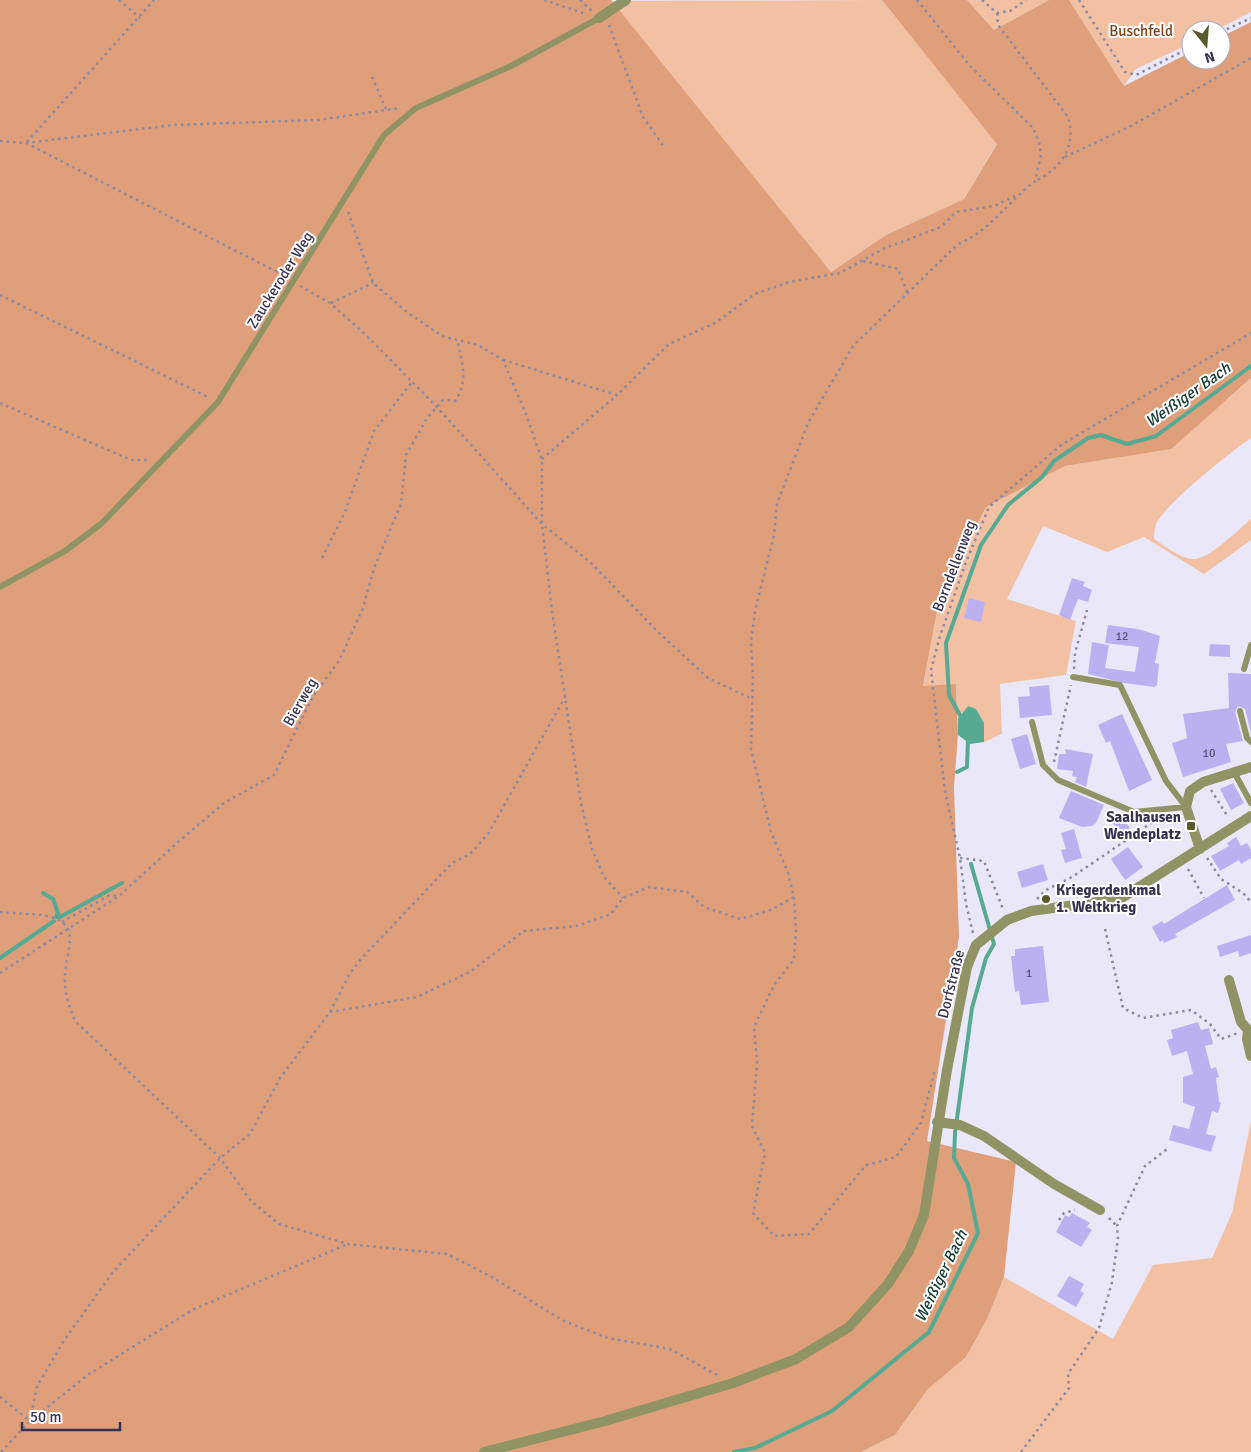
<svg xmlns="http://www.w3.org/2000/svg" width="1251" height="1452" font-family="Signika,sans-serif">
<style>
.green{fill:#f2c1a4}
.forest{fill:#de9f7a}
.water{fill:#57aa91}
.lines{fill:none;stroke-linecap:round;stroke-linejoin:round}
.stream{stroke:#57aa91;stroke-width:4}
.building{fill:#bbb1f1}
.path{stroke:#8d89a0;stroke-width:2.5;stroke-dasharray:2.5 4;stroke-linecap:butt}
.lane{stroke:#909363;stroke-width:6}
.street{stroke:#909363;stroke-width:10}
.poi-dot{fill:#575a28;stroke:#fff;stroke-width:2}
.labels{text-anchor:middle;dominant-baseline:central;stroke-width:4;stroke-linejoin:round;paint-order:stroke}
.number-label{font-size:12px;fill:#585178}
.park-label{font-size:15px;fill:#7b4119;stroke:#fff}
.street-label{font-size:15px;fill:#37314f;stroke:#fff}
.poi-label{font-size:15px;font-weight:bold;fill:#37314f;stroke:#fff;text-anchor:end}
.water-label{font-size:16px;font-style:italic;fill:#143a2f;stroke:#fff}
</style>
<rect width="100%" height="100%" fill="#eae8f8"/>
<path class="green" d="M882,0L997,143L964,199L886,235L831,272L610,1Z
M967,0H1049L994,30Z
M1069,0H1251V12L1216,30H1191V43L1136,69L1124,86Z
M1251,378V438C1232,451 1160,507 1155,527C1154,530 1154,535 1154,539C1165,546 1179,558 1193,559C1209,560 1239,529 1251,519V540L1204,574L1144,537L1107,552L1043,526L1007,599L1076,621L1066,675L1000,684L1002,734L984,742V723L968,706L958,719L956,684L923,687L939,601L986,507L1065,466L1115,458L1229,398Z
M1251,1121V1452H861L895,1435L927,1390L966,1357L987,1319L1004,1277L1113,1339L1153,1265L1212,1258L1232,1213Z"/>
<path class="forest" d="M0,0H611L831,272L886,235L964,199L997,144L882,0H967L994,30L1049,0H1069L1124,86L1191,52V60H1221V37L1251,22V378L1171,449L1065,466L986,507L939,601L923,686L956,684L958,734L954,787L959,937L927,1141L1016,1162L1004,1277L987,1319L966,1357L927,1390L895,1435L861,1452H0Z"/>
<path class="water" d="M968,706L976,709L984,723V742L970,744L958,735V719Z"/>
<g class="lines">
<path class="stream" d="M962,719L949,695L946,643L981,545L1008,505L1042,477L1054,461L1088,438L1101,435L1127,444L1156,436L1251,366
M957,772L967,767L968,739
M43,893L53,899L58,913L56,917H60L122,883
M0,958L54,921
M734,1452L755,1448L832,1411L929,1332L978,1233L968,1184L954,1158L955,1133L972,1008L986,958L994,944L971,864"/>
</g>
<path class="building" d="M1072,578L1085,582L1083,586L1092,590L1088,602L1078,599L1070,620L1059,615Z
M969,598L985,602L981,622L964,618Z
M1108,625L1138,629L1160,636L1155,663L1159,664L1157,685L1154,687L1124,683L1088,674L1092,642L1109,645L1105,668L1135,672L1139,647L1105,643Z
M1210,644L1230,645V657L1209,656Z
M1228,673L1251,674V734L1245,709L1238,706L1235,712L1243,741L1226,744L1231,762L1183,777L1172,743L1187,738L1183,714L1229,708Z
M1049,685L1052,715L1020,718L1018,697L1030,696L1029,687Z
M1122,714L1152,780L1129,791L1110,741L1106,743L1098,725Z
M1027,734L1036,764L1020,769L1011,739Z
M1065,749L1093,754L1086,787L1075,782L1077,777L1072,776L1073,771L1057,769L1059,754H1066Z
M1233,783L1244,803L1231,810L1220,789Z
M1071,791L1104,805L1096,823L1092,826L1082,827L1059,818Z
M1121,816L1130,828L1121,834L1112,822Z
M1074,829L1082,858L1065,863L1061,850L1066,849L1061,833Z
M1236,837L1241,846L1247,843L1251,850V858L1241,864L1239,860L1220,871L1211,856L1229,846L1227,843Z
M1128,847L1143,867L1125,880L1111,859Z
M1043,864L1048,880L1022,888L1017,872Z
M1227,885L1235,900L1175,934L1177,937L1164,943L1163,940L1160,942L1152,927L1162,921L1164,924Z
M1251,935V953L1239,957L1238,951L1220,957L1217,946Z
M1043,946L1049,1002L1021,1005L1019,991L1015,992L1011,956H1015V949Z
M1198,1022L1201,1030L1209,1028L1213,1044L1205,1046L1211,1069L1216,1067L1219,1077L1216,1078L1219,1102L1221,1103L1218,1113L1212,1111L1206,1134L1216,1136L1211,1152L1169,1140L1173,1125L1189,1129L1195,1107L1183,1103V1077L1193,1074L1187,1051L1172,1056L1167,1040L1173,1038L1171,1030Z
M1072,1213L1090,1223L1087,1227L1092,1230L1081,1247L1056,1232L1065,1215L1069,1217Z
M1069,1276L1084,1284L1080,1291L1084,1293L1076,1307L1057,1296Z"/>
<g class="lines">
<path class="path" d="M119,0L140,18
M544,0L586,14
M580,0L592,11
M917,0L970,66L1033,128L1039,142L1041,155L1035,181C1009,201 989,232 958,244L853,346L808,423L777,504L774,535L755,611L751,642L753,676L751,749L771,832L788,873L794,897L796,930L794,959L774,985L754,1027L757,1062L752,1126L765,1153L753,1213L774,1236L809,1234L866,1165L896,1157L921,1123L935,1070
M982,0L997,13L1010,11L1026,0
M1079,0L1125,72L1136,75L1191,47
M997,13L998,25L1068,117C1077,146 1061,169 1035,181
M609,25L643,117L665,148
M1221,32L1251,18
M372,77L386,109
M0,141L26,143L173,125L318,120L400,108
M27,142L154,0
M26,143L285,276
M1065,157L1131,126L1251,58
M348,212L373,283L407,312L442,336L478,345L503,360L526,414L542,460V524L552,611L581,803L592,849L604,877L623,898
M863,261L898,269L908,294
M300,286L330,303L365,334L437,407L542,524L591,563L658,632L708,678L752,699
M0,295L210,398
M331,303L373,283
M503,360L617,395L669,344L715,323L755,294L789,282L840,273L883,249L941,227L956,212L994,206L1015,196
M0,403L131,460H149
M542,459L617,395
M322,558L345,512L374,431L412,382
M1074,669L1075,653L1087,610
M1054,762L1071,685
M1211,790L1228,817
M960,858L984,861L1003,909
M1207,858L1221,879L1243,893L1251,902
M1188,869L1204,898
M1037,899L1046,890L1072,877L1157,819
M0,912C15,914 32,913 47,916C84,924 65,952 65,976C64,993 69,1006 75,1021L220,1158L251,1201L279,1224L348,1244L447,1254L490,1276L564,1321L608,1338L670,1349L719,1376
M62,922L110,895L118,896
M1105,929L1123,1008L1143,1018L1191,1010L1210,1024L1221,1039L1238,1033
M973,933L966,904L960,858L945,791L931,670L940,636L966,562L989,507L1061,445L1251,333
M0,973L119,896L178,842L224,803L274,775L313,696L339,661L363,608L374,568L401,504L406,455L427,418L443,400L455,401C469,381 462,362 457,340
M330,1012L417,997L470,972L524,931L576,926L611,914L623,898L649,887L687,892L704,907L740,919L771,910L794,897
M1109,1218L1117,1226
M1059,1220L1064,1213L1075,1210
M0,1397L30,1421L37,1386L65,1339L113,1272L220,1158L250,1134L280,1078L330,1012L350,973L361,959L452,863L470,854L488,834L565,697
M1,1452L30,1421L89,1374L194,1309L348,1244
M1021,1452L1069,1388L1068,1374L1099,1328L1112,1282L1118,1238L1117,1226L1145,1166L1167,1149"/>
<path class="lane" d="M0,587L65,551L102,523L218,402L384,135L416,108L511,66L599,18
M1244,669L1251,645
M1240,711L1247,738L1251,742
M1032,722L1043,765L1058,780L1134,812L1186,807L1166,781L1120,685L1073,677
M1234,772L1251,803"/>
<path class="street" d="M599,18L626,0
M1200,849L1186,807L1190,791L1203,782L1251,767
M1229,980L1241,1022L1248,1030L1247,1039L1251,1056
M937,1122L960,1125L984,1136L1054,1184L1100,1210
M484,1452L605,1421L733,1383L796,1359L849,1327L888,1284L909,1251L924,1215L947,1070L967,967L976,945L1007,920L1031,911L1120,899L1251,816"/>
</g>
<g class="poi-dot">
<rect x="1186" y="821" width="10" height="10" rx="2.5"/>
<circle cx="1046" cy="899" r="5"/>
</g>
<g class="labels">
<g class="number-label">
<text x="1122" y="636">12</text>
<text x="1209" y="753">10</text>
<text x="1029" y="973">1</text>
</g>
<g class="park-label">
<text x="1141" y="31">Buschfeld</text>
</g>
<g class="street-label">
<text transform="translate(280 280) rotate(-58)">Zauckeroder Weg</text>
<text transform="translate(954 566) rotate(-69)">Borndellenweg</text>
<text transform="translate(300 702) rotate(-60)">Bierweg</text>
<text transform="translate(951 984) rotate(-76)">Dorfstraße</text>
</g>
<g class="poi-label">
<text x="1181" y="817">Saalhausen<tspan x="1181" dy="17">Wendeplatz</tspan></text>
<text x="1056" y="890" text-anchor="start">Kriegerdenkmal<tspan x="1056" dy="17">1. Weltkrieg</tspan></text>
</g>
<g class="water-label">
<text transform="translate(1188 395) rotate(-35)">Weißiger Bach</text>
<text transform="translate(941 1276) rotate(-64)">Weißiger Bach</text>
</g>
</g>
<g transform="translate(1206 45) rotate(163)"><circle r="24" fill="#ffffff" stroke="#afadb9"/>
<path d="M0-4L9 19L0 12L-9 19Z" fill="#575a28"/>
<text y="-8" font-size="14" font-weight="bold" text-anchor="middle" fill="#37314f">N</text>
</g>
<path d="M22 1422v8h98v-8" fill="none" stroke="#37314f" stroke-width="2.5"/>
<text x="30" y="1422" font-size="15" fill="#37314f" stroke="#ffffff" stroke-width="4" paint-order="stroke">50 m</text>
</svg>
